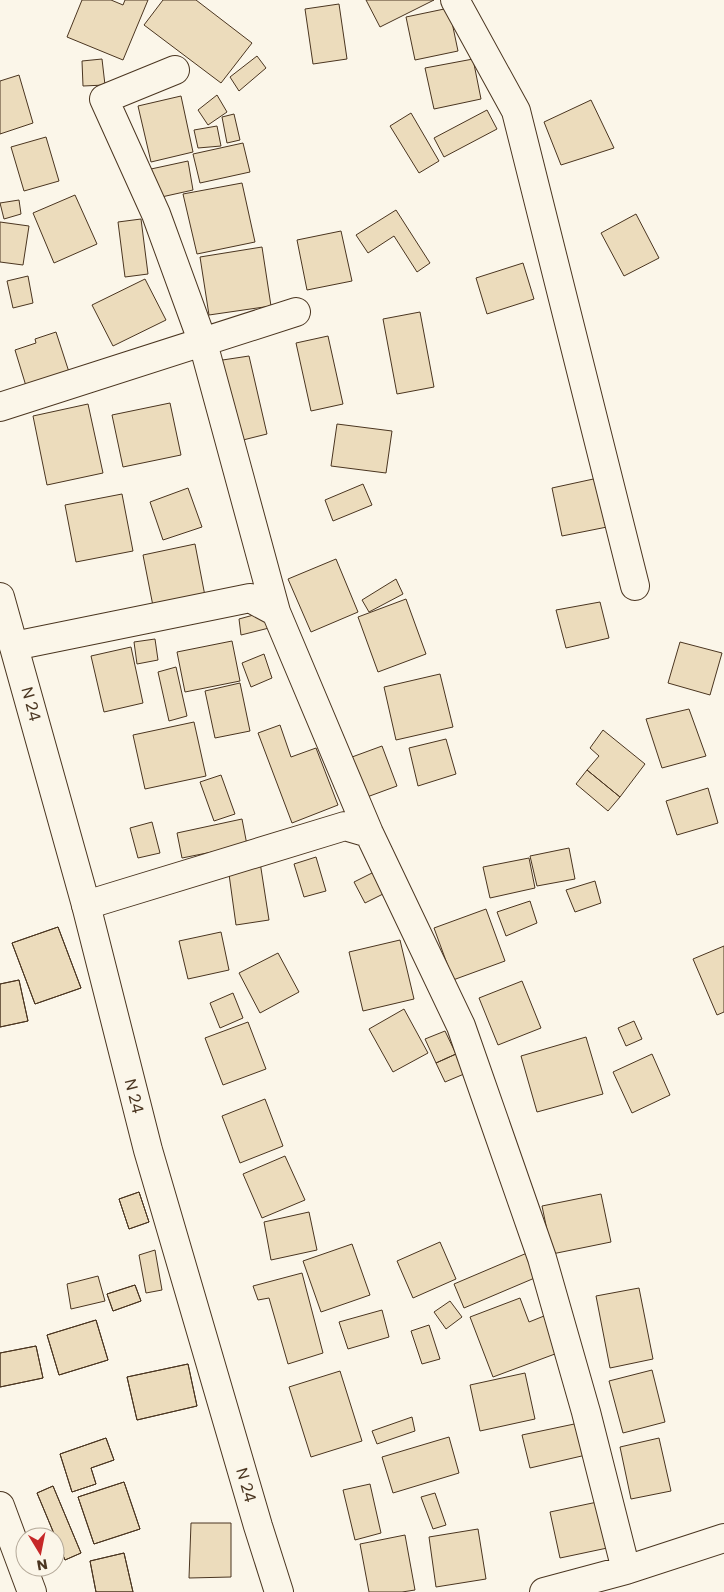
<svg xmlns="http://www.w3.org/2000/svg" width="724" height="1592" font-family="Poppins,sans-serif">
<style>
.building{fill:#ecdcbc;stroke:#4a3520}
.lines{fill:none;stroke-linecap:round;stroke-linejoin:round}
.minor-casing{stroke:#4a3520;stroke-width:30}
.major-casing{stroke:#4a3520;stroke-width:30}
.minor{stroke:#fbf6e9;stroke-width:28}
.major{stroke:#fbf6e9;stroke-width:28}
.labels{text-anchor:middle;dominant-baseline:central;stroke-width:4;stroke-linejoin:round;paint-order:stroke}
.street-label{font-size:16px;fill:#4a3520;stroke:#fbf6e9}
</style>
<rect width="100%" height="100%" fill="#fbf6e9"/>
<path class="building" d="M82,0H111L123,5L125,0H148L123,60L67,37Z
M163,0H196L252,43L221,83L144,25Z
M366,0H434L380,27Z
M339,4L347,59L313,64L305,9Z
M449,8L458,51L415,60L406,17Z
M257,56L266,68L239,91L230,77Z
M102,59L105,85L83,86L82,61Z
M473,59L481,99L434,109L425,68Z
M19,75L33,123L0,134V81Z
M217,95L227,112L208,125L198,110Z
M181,96L193,152L151,162L138,106Z
M591,100L614,148L561,165L544,122Z
M487,110L497,129L444,157L434,138Z
M411,113L439,161L419,173L390,126Z
M234,114L240,140L227,143L222,117Z
M217,126L221,146L198,148L194,130Z
M46,137L59,181L24,191L11,147Z
M243,143L250,172L200,183L193,154Z
M188,161L193,190L157,198L151,169Z
M242,183L255,242L197,254L183,194Z
M75,195L97,244L54,263L33,213Z
M19,200L21,214L4,219L0,203Z
M396,210L430,263L417,272L394,236L368,253L356,235Z
M636,214L659,258L624,276L601,233Z
M141,219L148,274L125,277L118,222Z
M0,222L29,226L23,265L0,262Z
M341,231L352,281L307,290L297,240Z
M262,247L271,306L209,315L200,257Z
M523,263L534,299L487,314L476,278Z
M28,276L33,303L13,308L7,281Z
M145,279L166,320L113,346L92,305Z
M420,312L434,387L397,394L383,319Z
M56,332L69,372L26,386L15,350L36,343L35,339Z
M328,336L343,404L311,411L296,343Z
M249,356L267,434L235,442L216,361Z
M170,403L181,455L123,467L112,415Z
M88,404L103,473L47,485L33,416Z
M337,424L392,431L386,473L331,466Z
M598,478L607,527L562,536L552,488Z
M363,484L372,505L333,521L325,500Z
M188,488L202,527L163,540L150,502Z
M122,494L133,551L76,562L65,505Z
M195,544L205,596L153,606L143,555Z
M336,559L358,612L311,632L288,579Z
M396,579L403,594L369,612L362,600Z
M406,599L426,654L378,672L358,617Z
M600,602L609,638L566,648L556,610Z
M268,611L273,627L241,635L239,619Z
M155,639L158,660L137,664L134,642Z
M232,641L240,681L185,692L177,652Z
M680,642L722,653L710,695L668,683Z
M131,647L143,703L104,712L91,656Z
M264,654L272,678L251,687L242,663Z
M176,667L187,716L169,721L158,672Z
M440,674L453,727L396,740L384,687Z
M240,683L250,731L215,738L205,691Z
M689,709L706,756L662,768L646,719Z
M194,722L206,776L145,789L133,735Z
M280,725L291,757L316,748L338,805L292,823L258,733Z
M603,730L645,764L620,797L587,770L599,756L590,748Z
M446,739L456,774L418,786L409,748Z
M382,746L397,786L367,797L352,757Z
M587,770L620,797L608,811L576,784Z
M221,775L235,814L214,821L200,782Z
M708,788L718,823L677,835L666,801Z
M242,819L247,845L182,858L177,833Z
M152,822L160,853L138,858L130,828Z
M569,848L575,879L537,886L530,856Z
M316,857L326,891L304,897L294,864Z
M529,858L535,888L490,898L483,867Z
M260,862L269,920L236,925L228,867Z
M376,871L387,892L365,903L354,882Z
M595,881L601,903L575,912L566,890Z
M530,901L537,923L506,936L497,912Z
M486,909L505,961L453,980L434,928Z
M58,927L81,988L35,1004L12,943Z
M58,927L81,988L35,1004L12,943Z
M221,932L229,970L188,979L179,941Z
M400,940L414,999L363,1011L349,952Z
M724,946V1012L717,1015L693,959Z
M278,953L299,992L260,1013L239,973Z
M19,980L28,1021L0,1027V984Z
M19,980L28,1021L0,1027V984Z
M522,981L541,1028L498,1045L479,998Z
M233,993L243,1018L220,1028L210,1003Z
M404,1009L428,1053L393,1072L369,1029Z
M634,1021L642,1039L626,1046L618,1028Z
M248,1022L266,1069L223,1085L205,1038Z
M445,1031L456,1054L436,1063L425,1039Z
M586,1037L603,1094L537,1112L521,1056Z
M456,1054L464,1074L445,1082L436,1063Z
M652,1054L670,1095L632,1113L613,1072Z
M265,1099L283,1146L240,1163L222,1116Z
M285,1156L305,1200L262,1218L243,1174Z
M139,1192L149,1222L129,1229L119,1199Z
M139,1192L149,1222L129,1229L119,1199Z
M601,1194L611,1242L552,1254L542,1206Z
M309,1212L317,1250L271,1260L264,1222Z
M440,1242L456,1279L413,1298L397,1261Z
M352,1244L370,1295L321,1312L303,1261Z
M155,1250L162,1290L146,1293L139,1255Z
M527,1253L537,1277L464,1308L454,1284Z
M302,1273L323,1353L288,1364L269,1298L258,1300L253,1286Z
M98,1276L105,1301L71,1309L67,1284Z
M135,1285L141,1301L113,1311L107,1294Z
M135,1285L141,1301L113,1311L107,1294Z
M639,1288L653,1359L610,1368L596,1296Z
M520,1298L529,1322L549,1314L563,1351L493,1377L470,1317Z
M450,1301L462,1317L446,1329L434,1312Z
M382,1310L389,1337L348,1349L339,1322Z
M96,1320L108,1360L59,1375L47,1335Z
M96,1320L108,1360L59,1375L47,1335Z
M429,1325L440,1359L422,1364L411,1331Z
M36,1346L43,1378L0,1387V1353Z
M36,1346L43,1378L0,1387V1353Z
M188,1364L197,1406L137,1420L127,1377Z
M188,1364L197,1406L137,1420L127,1377Z
M652,1370L665,1422L623,1433L609,1381Z
M340,1371L362,1441L311,1457L289,1387Z
M525,1373L535,1419L480,1431L470,1385Z
M412,1417L415,1431L377,1444L372,1431Z
M579,1423L586,1455L530,1468L522,1435Z
M449,1437L459,1473L393,1493L382,1457Z
M106,1438L114,1460L91,1468L96,1484L72,1492L60,1454Z
M106,1438L114,1460L91,1468L96,1484L72,1492L60,1454Z
M659,1438L671,1491L631,1499L620,1447Z
M124,1482L140,1529L94,1544L78,1497Z
M124,1482L140,1529L94,1544L78,1497Z
M370,1484L381,1533L355,1540L343,1490Z
M53,1486L81,1553L65,1560L37,1493Z
M53,1486L81,1553L65,1560L37,1493Z
M435,1493L446,1525L433,1529L421,1497Z
M602,1501L612,1547L560,1558L550,1512Z
M191,1523H231V1577L189,1578Z
M478,1529L486,1579L436,1587L429,1537Z
M405,1535L415,1590L402,1592H369L360,1544Z
M124,1553L133,1592H96L90,1561Z
M124,1553L133,1592H96L90,1561Z"/>
<g class="lines">
<g class="minor-casing">
<path id="minor" d="M455,0L516,111L635,586
M175,70L104,99L156,214L203,343L276,612
M0,407L296,312
M14,646L250,598L276,612L369,833L461,1026L542,1258L586,1412L626,1570
M86,905L345,826L369,833
M0,1506L32,1592
M544,1592L626,1570L724,1538"/>
</g>
<g class="major-casing">
<path id="major" d="M0,597L86,905L148,1150L258,1526L279,1592"/>
</g>
<use href="#minor" class="minor"/>
<use href="#major" class="major"/>
</g>
<g class="labels">
<g class="street-label">
<text transform="translate(31 704) rotate(75)">N 24</text>
<text transform="translate(134 1096) rotate(76)">N 24</text>
<text transform="translate(246 1485) rotate(74)">N 24</text>
</g>
</g>
<g transform="translate(40 1552) rotate(170)"><circle r="24" fill="#fbf6e9" stroke="#b4a999"/>
<path d="M0-4L9 19L0 12L-9 19Z" fill="#c62828"/>
<text y="-8" font-size="14" font-weight="bold" text-anchor="middle" fill="#4a3520">N</text>
</g>
</svg>
